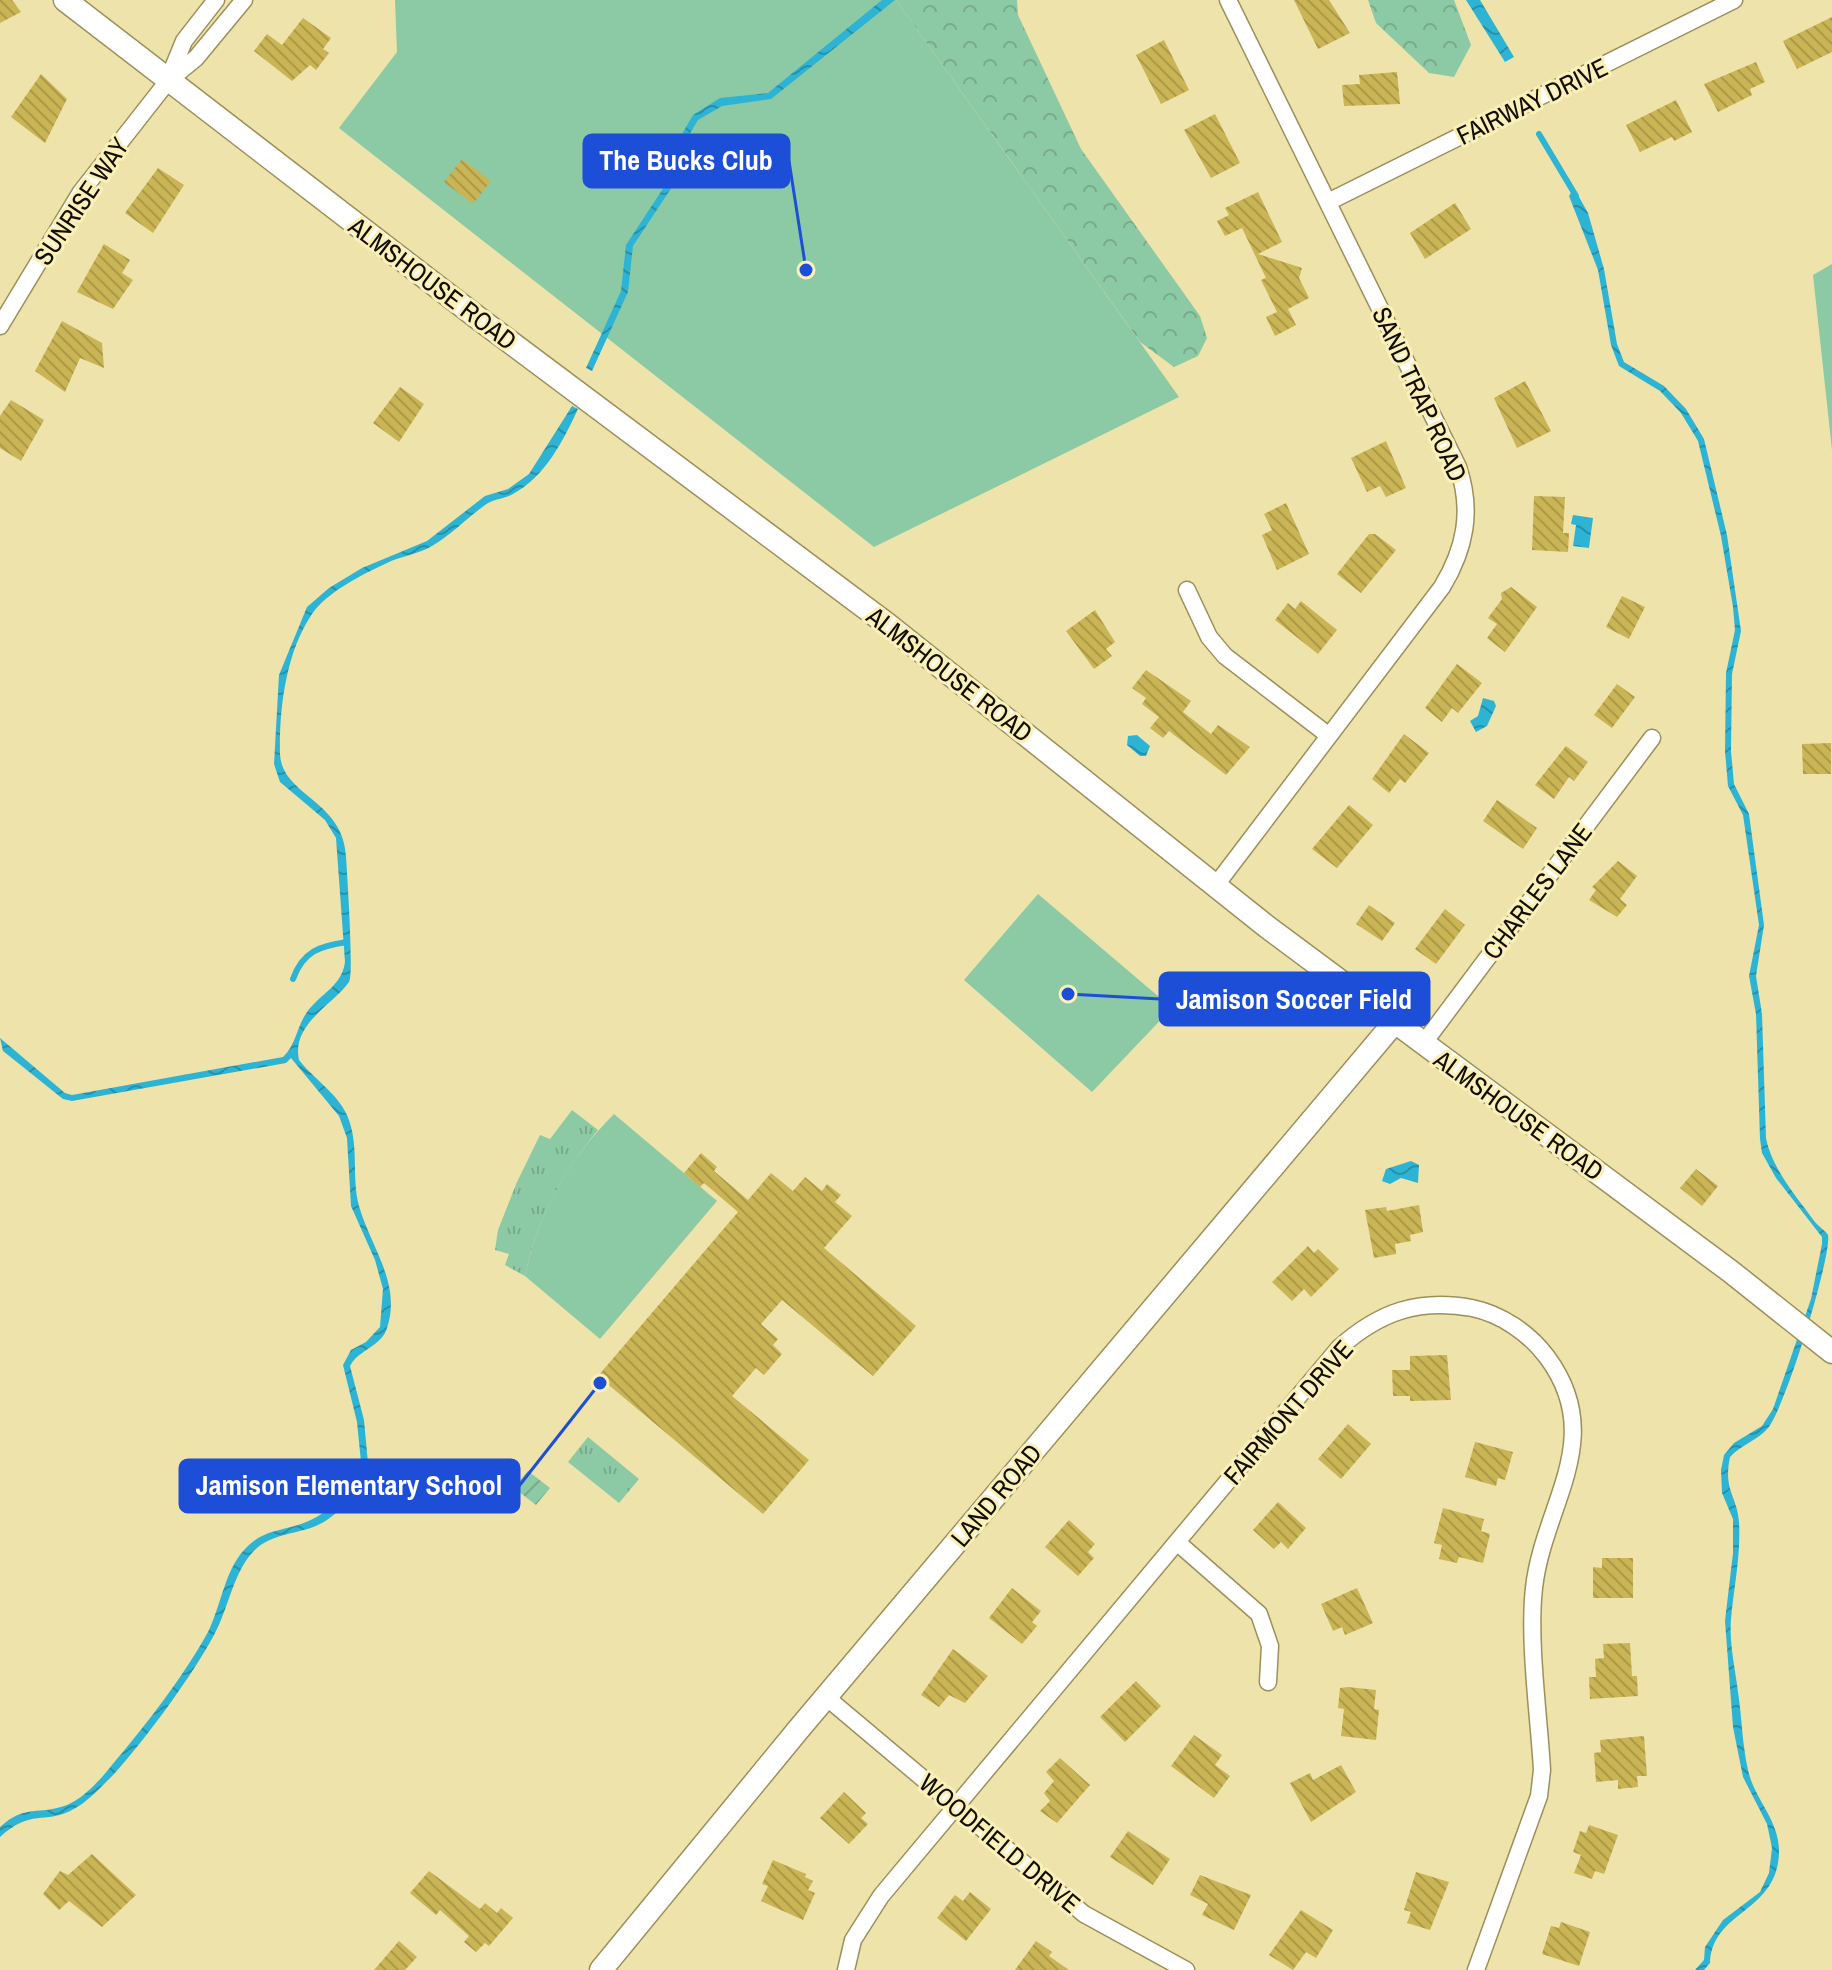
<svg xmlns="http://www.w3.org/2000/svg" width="1832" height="1970" font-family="'Archivo Narrow',sans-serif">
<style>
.grass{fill:#8cc9a5}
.forest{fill:url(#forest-crowns)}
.park{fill:url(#park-tufts)}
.garden{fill:url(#garden-furrows)}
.water{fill:url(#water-waves)}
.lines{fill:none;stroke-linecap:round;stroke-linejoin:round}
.stream{stroke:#2db4d4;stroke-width:6}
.building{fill:url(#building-back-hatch)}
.street-casing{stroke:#9b905b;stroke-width:19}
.secondary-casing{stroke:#9b905b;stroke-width:25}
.street{stroke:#fff;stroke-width:16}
.secondary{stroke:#fff;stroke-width:22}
.labels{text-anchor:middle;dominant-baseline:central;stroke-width:6;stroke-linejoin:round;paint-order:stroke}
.street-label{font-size:26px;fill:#110c00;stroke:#fbf0b7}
.leader{fill:none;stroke:#1d4ed8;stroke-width:3}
.callout-dot{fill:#1d4ed8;stroke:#fbf0b7;stroke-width:3}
.callout{fill:#1d4ed8;stroke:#1d4ed8;stroke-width:3}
.callout-label{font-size:28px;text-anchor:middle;font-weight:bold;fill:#fff}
</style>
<defs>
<pattern id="forest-crowns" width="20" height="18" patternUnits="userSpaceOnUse" patternTransform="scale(2)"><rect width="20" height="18" fill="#8cc9a5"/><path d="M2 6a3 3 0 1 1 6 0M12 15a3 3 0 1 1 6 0" fill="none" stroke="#78ab8c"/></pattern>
<pattern id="park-tufts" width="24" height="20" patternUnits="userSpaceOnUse" patternTransform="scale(2)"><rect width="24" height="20" fill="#8cc9a5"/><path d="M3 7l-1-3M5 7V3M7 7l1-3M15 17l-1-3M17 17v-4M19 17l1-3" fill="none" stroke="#78ab8c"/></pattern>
<pattern id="garden-furrows" width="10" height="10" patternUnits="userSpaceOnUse" patternTransform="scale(2)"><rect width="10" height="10" fill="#8cc9a5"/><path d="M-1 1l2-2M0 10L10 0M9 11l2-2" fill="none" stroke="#78ab8c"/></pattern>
<pattern id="water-waves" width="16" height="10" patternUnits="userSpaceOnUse" patternTransform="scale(2)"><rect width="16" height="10" fill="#2db4d4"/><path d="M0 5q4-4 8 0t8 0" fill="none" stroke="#2591aa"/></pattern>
<pattern id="building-back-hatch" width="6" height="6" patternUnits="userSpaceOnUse" patternTransform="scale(2)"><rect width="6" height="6" fill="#c9b556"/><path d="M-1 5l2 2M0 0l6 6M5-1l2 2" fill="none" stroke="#ac9a49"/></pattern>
</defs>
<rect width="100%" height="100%" fill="#eee3ab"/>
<path class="grass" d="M395,0H896L1179,397L874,547L339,128L397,52Z
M1832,264V450L1813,275Z
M1038,894L1172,1008L1092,1092L964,980Z
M614,1114L717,1201L600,1339L525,1276C539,1212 567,1161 614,1114Z"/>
<path class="forest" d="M896,0H1017L1018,15L1081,149L1200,316L1207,338L1198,356L1174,367L1140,342Z
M1368,0H1454L1471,45L1454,77L1429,73L1376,23Z"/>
<path class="park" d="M572,1110L598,1130C561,1174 537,1220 525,1276L505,1265L509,1254L495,1250L498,1230L517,1182L540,1135L550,1139Z
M588,1437L639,1479L619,1503L568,1462Z"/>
<path class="garden" d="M528,1471L550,1488L536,1505L514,1488Z"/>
<path class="water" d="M882,0H895L771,99L722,106L698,120L688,137L672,187L633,246L628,292L592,371L586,368L621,291L626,245L666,184L682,134L693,115L720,98L768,93Z
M1466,0H1480L1514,57L1505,62Z
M1574,188L1588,213L1604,269L1617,344L1624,362L1664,386L1686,409L1704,439L1727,535L1741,631L1732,674L1731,751L1734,784L1749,814L1764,925L1756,976L1762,1014L1766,1138C1772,1169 1797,1197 1815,1222C1819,1227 1826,1231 1828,1235C1832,1256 1785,1408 1768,1428C1758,1440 1741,1445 1730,1457C1723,1491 1737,1495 1739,1522C1741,1555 1734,1586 1731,1619C1729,1643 1735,1667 1738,1692C1742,1718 1742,1743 1748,1770C1754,1798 1778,1819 1779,1849C1780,1913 1712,1909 1710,1963L1704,1970H1695L1704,1960L1705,1947L1723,1920L1760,1892L1769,1873L1772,1848L1767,1824L1743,1777L1733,1727L1725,1621L1733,1553V1519L1722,1493L1721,1470L1724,1455L1734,1443L1762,1426L1773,1409L1811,1299L1822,1244V1237L1776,1178L1762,1153L1760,1139L1756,1014L1749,976L1759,925L1743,815L1728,786L1725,751L1726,673L1735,630L1733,607L1721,536L1698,441L1681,413L1660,391L1619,366L1611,345L1598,270L1569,196Z
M572,406L578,409C563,441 545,477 513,494C504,499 493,499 485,505C467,518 451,535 432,546C419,554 401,556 387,563C363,574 327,592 312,614C286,652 279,709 280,754C282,796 343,800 346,856C347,873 354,975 349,982C333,1005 291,1024 299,1060C314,1079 337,1093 347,1115C360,1145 351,1176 359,1206C370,1246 402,1283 387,1328C382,1346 358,1350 350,1366L364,1420L369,1474C356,1492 340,1515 318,1525C296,1535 269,1533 252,1553C233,1574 228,1610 214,1635C193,1675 144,1741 114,1774C101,1787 88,1802 72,1810C43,1825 32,1808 0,1837V1827C27,1803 38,1816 67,1805C84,1798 101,1779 112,1765C145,1726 184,1676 208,1632C222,1604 225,1566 249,1545C264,1531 279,1531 298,1525C326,1517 345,1495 362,1472L357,1422L343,1365L351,1350L366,1342L380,1327L383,1289L375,1260L351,1206L347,1138L339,1116L291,1058L286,1063L72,1101L63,1099L3,1051L0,1038L65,1093L72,1095L283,1057C296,1045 297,1026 307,1012C321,993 342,986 345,962L336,838L325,820L280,782L274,764L279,675L307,607L329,588L362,568L427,541L485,496L508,489L529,474Z
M1573,515L1593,518L1589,548L1573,546L1576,525L1571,524Z
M1483,698L1494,701L1496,706L1487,726L1476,732L1470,721L1478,716Z
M1137,735L1150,746L1146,756H1140L1127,745L1128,736Z
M1411,1161L1419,1165L1418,1183L1401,1178L1390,1184L1382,1181L1386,1169Z"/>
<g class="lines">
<path class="stream" d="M1539,134L1576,196
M293,979C303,951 320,946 347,942"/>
</g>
<path class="building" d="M0,0H12L21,12L0,23Z
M1294,0H1329L1350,33L1318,49Z
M1832,17V52L1797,69L1783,41Z
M303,18L331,38L323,49L329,53L316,70L310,65L292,81L254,51L267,34L282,45Z
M1164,40L1189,90L1161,104L1136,55Z
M1756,62L1765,82L1750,89L1752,95L1718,112L1704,84Z
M1397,72L1400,104L1344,106L1342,85L1360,84L1359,75Z
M41,74L67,99L45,143L11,117Z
M1676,100L1692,132L1674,141L1672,137L1640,152L1626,125Z
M1215,114L1240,163L1211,178L1184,130Z
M462,159L491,181L473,204L444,182Z
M158,168L184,185L153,233L125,213Z
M1258,192L1282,242L1258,254L1302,268L1299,278L1309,298L1288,309L1296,325L1275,336L1266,317L1277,312L1261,280L1266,278L1242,228L1225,236L1217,221L1229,215L1225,208Z
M1455,203L1471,229L1425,259L1410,233Z
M104,244L130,260L122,273L133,280L113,309L77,292Z
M62,321L102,343L104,368L80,358L65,392L35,371Z
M1525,381L1551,431L1517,448L1494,398Z
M400,387L424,404L399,442L373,423Z
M11,400L44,420L21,461L0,448V416Z
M1386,441L1406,488L1386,497L1380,486L1367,492L1351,458Z
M1534,496L1565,497L1563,533H1569L1568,552L1532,550Z
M1286,503L1309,554L1277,570L1262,535L1272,530L1264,514Z
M1369,534H1375L1396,550L1361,593L1337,574Z
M1511,587L1537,607L1505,652L1487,638L1497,624L1488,618L1502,599L1501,593Z
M1622,596L1645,607L1629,639L1606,627Z
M1301,601L1337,630L1318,654L1275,620L1288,603L1295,609Z
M1095,610L1115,642L1106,649L1112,656L1094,669L1066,631Z
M1457,664L1482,683L1458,713L1452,708L1442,722L1425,708Z
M1146,670L1191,701L1183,712L1211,734L1218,725L1250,747L1226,775L1169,731L1163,738L1150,728L1159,717L1142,704L1146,698L1132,688Z
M1617,684L1635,697L1612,728L1594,715Z
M1404,734L1429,753L1405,783L1400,779L1389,793L1372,779Z
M1831,743V774H1803L1802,744Z
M1566,746L1588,762L1574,781L1569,777L1554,799L1535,785Z
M1497,800L1537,828L1523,849L1483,821Z
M1349,805L1373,825L1337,868L1312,849Z
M1618,861L1637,876L1620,899L1627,905L1617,917L1589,900L1596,890L1592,887Z
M1369,905L1395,923L1382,941L1356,924Z
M1445,909L1465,925L1436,964L1415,949Z
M701,1153L717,1167L714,1171L748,1200L771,1173L793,1191L805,1177L822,1191L827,1184L841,1195L835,1202L852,1216L824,1248L916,1326L873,1376L782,1300L761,1324L778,1339L773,1345L782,1354L764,1375L756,1368L732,1396L809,1460L763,1514L598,1376L738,1212L704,1183L700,1187L684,1173Z
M1696,1169L1718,1186L1702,1206L1680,1188Z
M1419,1205L1423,1232L1410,1235L1411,1241L1395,1244L1396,1254L1374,1258L1365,1210L1386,1207L1387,1211Z
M1308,1246L1314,1253L1318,1249L1339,1269L1311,1297L1304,1289L1292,1301L1272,1282Z
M1447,1355L1451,1400L1410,1401V1396H1393L1392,1370H1410V1356Z
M1348,1424L1371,1444L1341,1479L1318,1459Z
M1475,1442L1513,1452L1505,1480L1498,1478L1496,1486L1465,1477Z
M1278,1502L1306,1528L1288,1549L1281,1542L1274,1549L1253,1530Z
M1443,1508L1484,1519L1481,1531L1490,1534L1483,1563L1459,1557L1457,1563L1439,1559L1442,1545L1434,1543Z
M1069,1520L1095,1544L1088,1552L1094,1558L1078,1576L1045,1547Z
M1602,1558H1633V1598H1593V1567L1602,1568Z
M1012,1588L1041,1611L1032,1622L1037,1626L1022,1644L989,1618Z
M1357,1588L1373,1623L1345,1635L1342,1627L1333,1631L1321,1604Z
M1630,1643L1632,1676H1637L1638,1696L1590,1699L1589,1677H1596L1595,1659L1604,1658L1603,1644Z
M953,1649L988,1676L965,1703L949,1695L939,1707L921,1695Z
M1136,1681L1161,1706L1125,1742L1100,1717Z
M1348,1687L1376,1690L1374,1709L1379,1710L1376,1740L1341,1736L1344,1709L1338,1708L1340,1688Z
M1194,1735L1222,1755L1215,1765L1230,1776L1214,1798L1171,1766Z
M1644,1736L1647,1776H1637L1638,1787L1618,1789V1780L1596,1782L1594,1753L1601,1752L1600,1740Z
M1060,1758L1090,1785L1057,1823L1040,1811L1050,1801L1044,1793L1054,1781L1046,1772Z
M1341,1765L1356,1792L1311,1822L1290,1783L1310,1773L1313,1780Z
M844,1792L866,1813L861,1818L868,1824L849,1844L820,1818Z
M1589,1825L1618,1835L1604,1874L1595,1871L1592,1879L1574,1873L1581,1855L1573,1852L1580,1831L1586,1833Z
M1128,1831L1170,1859L1153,1885L1110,1857Z
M92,1854L136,1895L102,1927L69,1901L59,1910L43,1894L60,1871L68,1875Z
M773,1860L806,1874L805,1877L813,1881L808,1890L815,1893L803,1920L761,1901L768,1886L762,1884Z
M429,1871L480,1909L485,1903L497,1913L501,1908L513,1918L489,1946L485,1943L476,1952L464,1942L469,1936L440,1910L436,1915L410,1893Z
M1416,1872L1449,1882L1430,1930L1407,1923L1411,1912L1404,1910Z
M1200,1875L1251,1895L1234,1930L1202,1915L1208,1904L1190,1895Z
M970,1892L991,1909L966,1941L937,1918L955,1895L963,1901Z
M1301,1910L1333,1930L1316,1958L1306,1952L1293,1970L1269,1955Z
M1561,1922L1590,1932L1579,1966L1542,1954L1551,1926L1559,1928Z
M399,1941L417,1957L405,1970H374Z
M1036,1941L1052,1952L1049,1956L1069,1970H1015Z"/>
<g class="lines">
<g class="street-casing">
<path id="street" d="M168,80L184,41L216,0
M1330,201L1734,0
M0,326L81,192L168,81L196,58L244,0
M1187,590L1209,637L1225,656L1328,735
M1216,885L1442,587C1465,549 1473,511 1458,467L1228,0
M1423,1044L1652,738
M1178,1543L1259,1614L1270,1646L1268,1682
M826,1697L1084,1914L1186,1970
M846,1970L853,1940L881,1896L1339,1348C1379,1312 1419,1298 1472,1308C1501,1314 1529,1333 1547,1357C1608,1439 1543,1505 1534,1588C1528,1640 1539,1717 1542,1770L1539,1796L1476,1970"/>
</g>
<g class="secondary-casing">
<path id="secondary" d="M65,0L478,318L887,624L1266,926L1730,1271L1832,1352
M601,1970L798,1730L1394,1023"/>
</g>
<use href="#street" class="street"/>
<use href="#secondary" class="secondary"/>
</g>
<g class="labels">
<g class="street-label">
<text transform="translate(1532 101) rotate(-26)">FAIRWAY DRIVE</text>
<text transform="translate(81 201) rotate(-56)">SUNRISE WAY</text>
<text transform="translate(433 283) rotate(37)">ALMSHOUSE ROAD</text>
<text transform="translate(1420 394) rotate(65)">SAND TRAP ROAD</text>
<text transform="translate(950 674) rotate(38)">ALMSHOUSE ROAD</text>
<text transform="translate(1537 891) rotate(-53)">CHARLES LANE</text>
<text transform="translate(1519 1115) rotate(36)">ALMSHOUSE ROAD</text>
<text transform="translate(1288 1412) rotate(-49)">FAIRMONT DRIVE</text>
<text transform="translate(996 1495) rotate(-50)">LAND ROAD</text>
<text transform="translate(1000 1843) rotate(40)">WOODFIELD DRIVE</text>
</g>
</g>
<path class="leader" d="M806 270L789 161M1068 994L1160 999M600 1383L519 1486"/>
<g class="callout-dot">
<circle cx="806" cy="270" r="8"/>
<circle cx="1068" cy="994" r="8"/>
<circle cx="600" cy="1383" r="8"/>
</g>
<g class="callout">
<rect x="584" y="135" width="205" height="52" rx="8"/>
<rect x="1160" y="973" width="269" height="52" rx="8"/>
<rect x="180" y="1460" width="339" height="52" rx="8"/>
</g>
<g class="callout-label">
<text x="686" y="170">The Bucks Club</text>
<text x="1294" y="1009">Jamison Soccer Field</text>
<text x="349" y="1495">Jamison Elementary School</text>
</g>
</svg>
